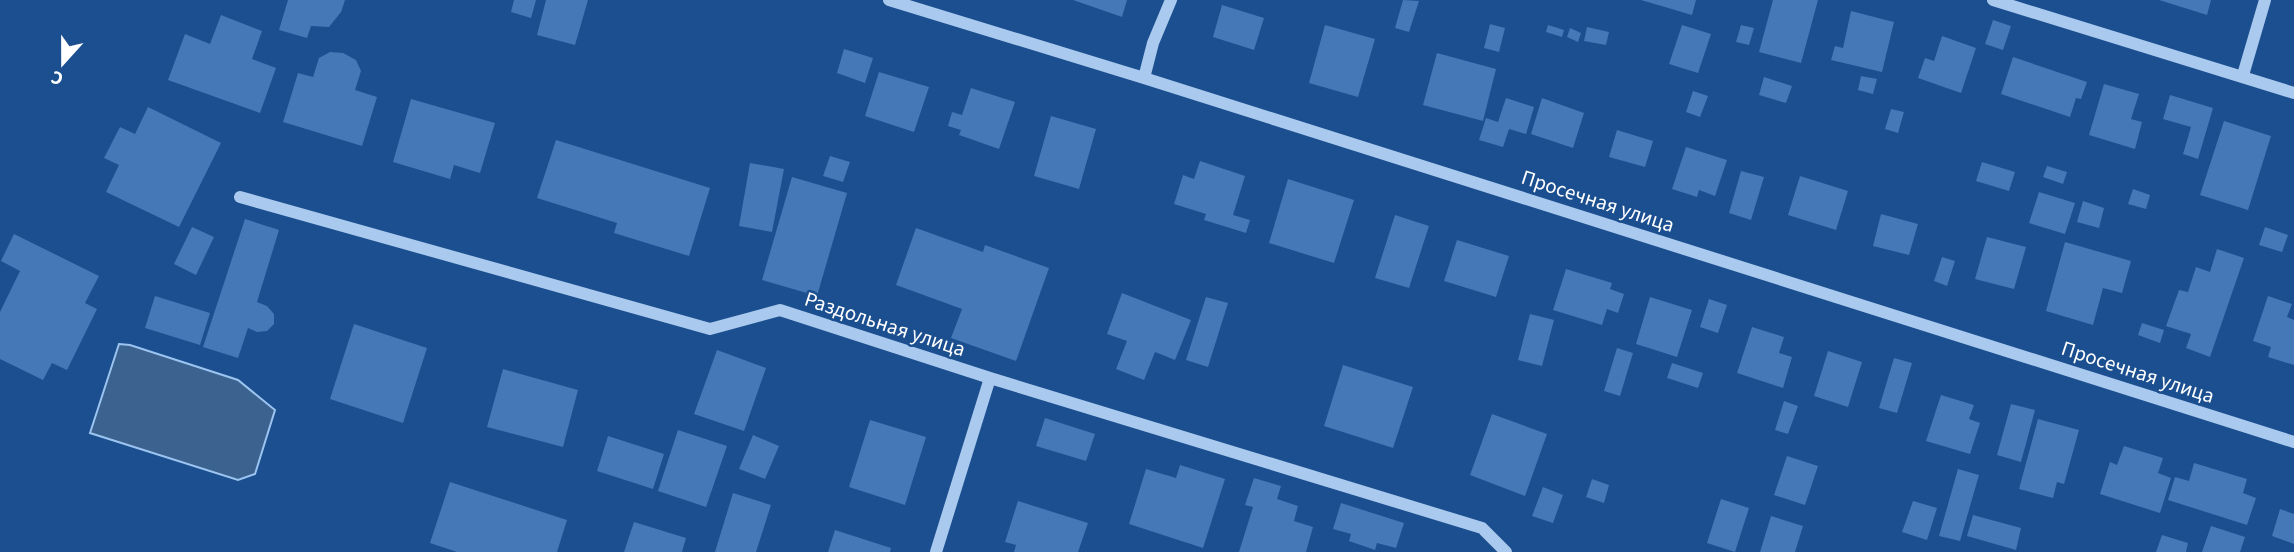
<svg xmlns="http://www.w3.org/2000/svg" width="2294" height="552" font-family="'Source Sans 3',sans-serif">
<style>
.water{fill:#3c6290;stroke:#9cc4f0;stroke-width:2}
.building{fill:#4478b7}
.lines{fill:none;stroke-linecap:round;stroke-linejoin:round}
.minor{stroke:#a9c9ee;stroke-width:12}
.labels{text-anchor:middle;dominant-baseline:central;stroke-width:5;stroke-linejoin:round;paint-order:stroke}
.street-label{font-size:21px;fill:#fff;stroke:#1b4f8f}
</style>
<rect width="100%" height="100%" fill="#1b4f8f"/>
<path class="water" d="M119,344L130,345L238,380L275,410L255,474L238,480L90,433Z"/>
<path class="building" d="M288,0H345L341,12L329,27L311,26L307,38L279,30Z
M514,0H536L531,18L511,12Z
M546,0H588L575,45L537,35Z
M1073,0H1127L1122,17Z
M1403,0L1419,1L1409,32L1395,28Z
M1641,0H1696L1692,15Z
M1773,0H1818L1801,63L1759,52Z
M2159,0H2211L2207,15Z
M1222,5L1264,18L1254,50L1213,37Z
M1851,11L1894,22L1882,72L1831,60L1835,46L1843,48Z
M221,15L262,31L252,59L276,68L260,113L168,80L185,34L210,44Z
M1993,20L2011,26L2003,50L1985,44Z
M1490,24L1505,28L1499,52L1484,48Z
M1325,25L1375,39L1358,97L1309,83Z
M1548,25L1564,30L1562,37L1546,32Z
M1682,25L1711,34L1698,73L1669,64Z
M1741,25L1754,28L1749,45L1736,42Z
M1587,27L1609,32L1606,45L1584,41Z
M1570,28L1581,33L1578,42L1567,37Z
M1942,36L1976,48L1961,93L1918,78L1925,58L1934,61Z
M844,49L873,58L865,83L837,73Z
M330,52L343,53L356,60L361,71L355,90L377,97L362,146L283,122L298,73L313,77L319,58Z
M1437,53L1496,69L1483,121L1423,105Z
M2013,57L2087,82L2081,99L2076,98L2070,117L2001,94Z
M879,72L929,87L914,132L865,116Z
M1861,76L1877,79L1873,94L1858,90Z
M1764,77L1792,86L1786,103L1759,95Z
M2104,84L2139,94L2131,119L2142,122L2135,149L2089,135Z
M971,88L1015,102L999,149L959,135L961,130L948,126L952,112L962,115Z
M1693,91L1708,96L1700,117L1686,112Z
M2170,95L2213,108L2198,159L2183,154L2191,127L2163,119Z
M1506,98L1534,107L1526,134L1509,129L1503,147L1479,140L1486,118L1498,122Z
M1542,98L1584,113L1573,148L1531,134Z
M411,99L495,123L480,173L454,165L450,179L393,162Z
M148,107L221,143L179,227L106,192L119,165L104,158L120,127L135,134Z
M1891,109L1904,112L1898,133L1885,129Z
M1051,116L1096,129L1079,189L1034,176Z
M2224,121L2271,136L2248,210L2200,195Z
M1617,130L1653,141L1645,167L1609,157Z
M556,140L710,188L689,256L614,233L617,223L537,198Z
M1686,147L1727,160L1715,196L1699,190L1697,197L1672,189Z
M830,156L850,162L843,182L823,176Z
M1200,161L1245,176L1233,215L1250,220L1246,233L1204,220L1206,214L1174,204L1183,175L1194,179Z
M1982,162L2015,172L2009,191L1976,181Z
M750,163L784,169L772,232L739,226Z
M2047,166L2067,172L2063,184L2043,177Z
M1741,171L1764,177L1751,220L1729,213Z
M1800,176L1848,191L1836,230L1788,215Z
M792,177L847,193L817,296L762,280Z
M1288,179L1354,200L1334,263L1269,243Z
M2133,189L2150,195L2146,209L2128,204Z
M2039,192L2075,203L2065,234L2029,223Z
M2083,201L2104,208L2099,228L2077,222Z
M1881,214L1918,224L1909,255L1873,246Z
M1395,215L1429,226L1409,288L1375,278Z
M245,219L279,230L257,302L267,306L274,314V324L267,331L257,332L248,328L238,358L203,347Z
M192,227L214,237L196,275L174,264Z
M2265,227L2288,235L2282,252L2259,245Z
M916,228L983,252L985,245L1049,268L1016,361L951,338L962,309L896,285Z
M14,234L99,276L85,303L97,309L67,370L52,363L43,380L0,359V312L20,271L1,261Z
M1987,237L2026,247L2014,289L1975,279Z
M1457,240L1509,256L1496,297L1444,281Z
M2065,242L2131,261L2122,293L2103,288L2093,325L2046,311Z
M2217,249L2244,258L2210,357L2186,348L2191,334L2166,326L2179,290L2188,292L2196,267L2210,272Z
M1942,257L1955,261L1947,286L1934,281Z
M1566,269L1612,283L1610,289L1624,294L1618,313L1607,309L1602,325L1553,310Z
M1122,293L1191,320L1175,360L1155,352L1144,380L1116,369L1127,341L1107,334Z
M155,296L210,313L200,345L145,328Z
M2268,296L2292,304L2287,317L2294,320V365L2268,357L2271,347L2253,341Z
M1206,297L1228,303L1208,367L1186,360Z
M1650,297L1692,310L1677,357L1636,344Z
M1709,299L1727,305L1718,333L1700,327Z
M1530,314L1554,320L1542,366L1518,360Z
M2142,323L2164,330L2160,343L2138,335Z
M354,324L427,348L403,423L330,399Z
M1752,327L1784,337L1779,353L1792,357L1783,388L1737,373Z
M1617,348L1633,353L1620,396L1604,391Z
M717,350L766,368L744,431L694,414Z
M1828,351L1862,362L1848,407L1814,396Z
M1894,358L1912,363L1897,413L1879,408Z
M1672,363L1703,373L1698,388L1667,378Z
M1343,365L1413,387L1393,448L1324,426Z
M503,369L578,390L563,447L487,427Z
M1941,395L1974,405L1969,419L1980,423L1970,454L1926,441Z
M1784,401L1798,406L1788,434L1775,430Z
M2011,404L2035,410L2021,462L1997,455Z
M1492,414L1547,434L1525,496L1470,475Z
M1045,418L1095,434L1086,461L1036,446Z
M2038,419L2079,430L2064,484L2057,482L2053,498L2019,489Z
M870,420L926,437L905,505L849,487Z
M678,430L727,446L706,507L658,491Z
M753,435L779,446L765,479L739,469Z
M608,436L664,454L653,489L597,471Z
M2124,446L2163,458L2158,473L2171,478L2160,513L2100,494L2110,462L2117,465Z
M1787,456L1818,466L1805,505L1774,495Z
M2194,463L2247,479L2243,493L2256,498L2247,525L2168,500L2175,477L2189,481Z
M1180,465L1225,479L1203,548L1129,524L1146,469L1176,478Z
M1958,469L1979,475L1960,541L1939,536Z
M1254,478L1281,486L1277,499L1298,506L1294,521L1313,527L1306,552H1239L1253,507L1245,505Z
M1592,479L1609,485L1604,503L1586,497Z
M450,482L567,520L557,552H457L430,543Z
M1543,487L1563,495L1553,523L1532,516Z
M733,493L771,505L756,552H715Z
M1721,499L1749,508L1735,552L1707,543Z
M1018,501L1088,523L1078,552H1014L1016,545L1005,542Z
M1913,501L1937,508L1927,540L1902,532Z
M1341,503L1404,523L1396,548L1377,543L1375,550L1349,541L1351,534L1333,529Z
M2280,509L2294,514V544L2272,536Z
M1973,515L2021,528L2016,550L1967,536Z
M1771,516L1803,526L1795,552H1760Z
M634,522L686,538L682,552H624Z
M2211,526L2245,537L2240,552H2202Z
M835,530L891,548L890,552H828Z
M2162,535L2188,543L2186,552H2156Z"/>
<g class="lines">
<path class="minor" d="M889,0L1144,78L2294,442
M1993,0L2294,93
M2243,75L2265,0
M1144,78L1153,43L1171,0
M240,197L710,329L780,310L990,378L1482,528L1506,552
M936,552L990,378"/>
</g>
<g class="labels">
<g class="street-label">
<text transform="translate(1598 201) rotate(18)">Просечная улица</text>
<text transform="translate(885 324) rotate(18)">Раздольная улица</text>
<text transform="translate(2138 372) rotate(18)">Просечная улица</text>
</g>
</g>
<g transform="translate(63 63) rotate(201)" stroke="#1b4f8f" stroke-width="5" paint-order="stroke">
<path d="M0-5L12 26L0 18L-12 26Z" fill="#ffffff"/>
<text y="-10" font-size="19" font-weight="bold" text-anchor="middle" fill="#ffffff">С</text>
</g>
</svg>
